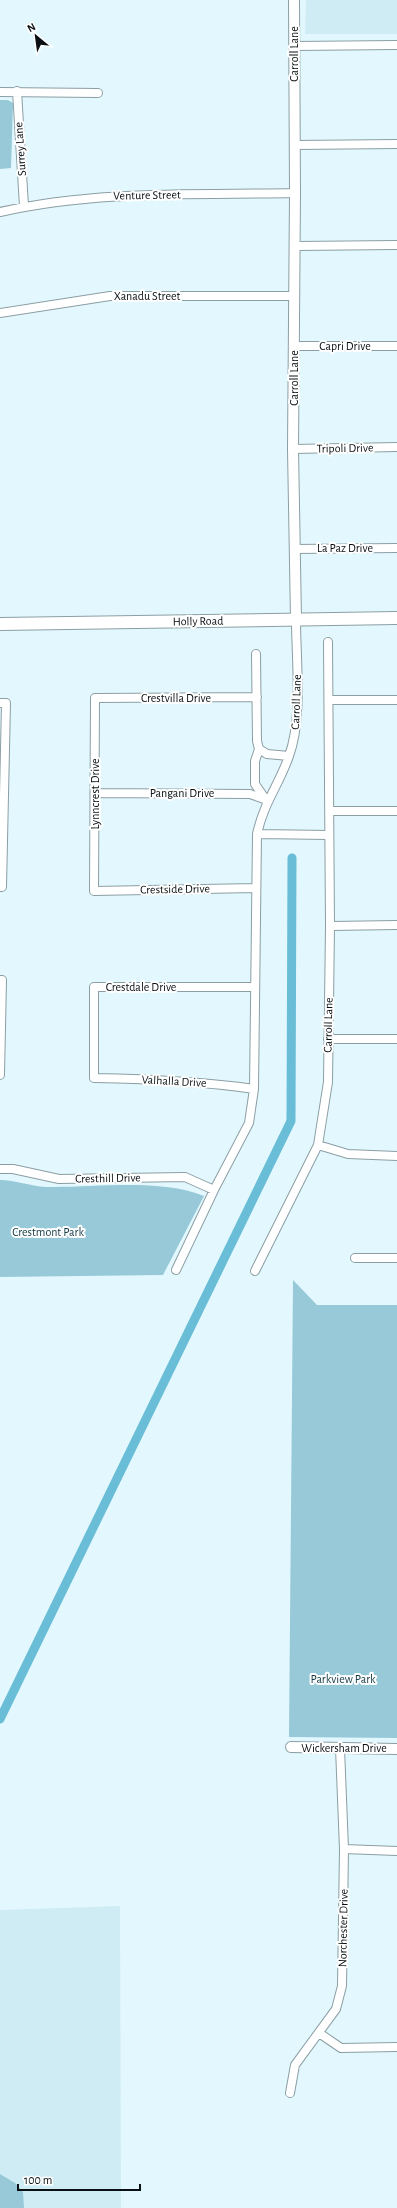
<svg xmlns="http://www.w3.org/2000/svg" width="397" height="2208" font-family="'Alegreya Sans',sans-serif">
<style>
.built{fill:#cfecf4}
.green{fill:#97c9d9}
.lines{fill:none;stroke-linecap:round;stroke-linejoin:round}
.canal{stroke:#69bdd6;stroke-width:9}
.minor-casing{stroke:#8b9ea4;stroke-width:10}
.tertiary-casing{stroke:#8b9ea4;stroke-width:12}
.secondary-casing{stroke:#8b9ea4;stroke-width:14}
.minor{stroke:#fff;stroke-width:8}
.tertiary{stroke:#fff;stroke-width:10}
.secondary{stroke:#fff;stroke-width:12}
.labels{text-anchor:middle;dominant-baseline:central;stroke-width:4;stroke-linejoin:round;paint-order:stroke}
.street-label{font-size:12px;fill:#090f12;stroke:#fff}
.park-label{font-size:12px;fill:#113944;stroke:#fff}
</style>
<rect width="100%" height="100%" fill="#e3f8fe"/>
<path class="built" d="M306,0H397V34H305Z
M120,1906L121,2208H0V1910Z"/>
<path class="green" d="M0,100H8L13,103L11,168L0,169Z
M0,1180C15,1180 30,1186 46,1187C95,1188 159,1178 204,1196L163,1275L0,1277Z
M293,1280L317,1305H397V1738L289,1737Z
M0,2174L15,2183L23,2192L24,2208H0Z"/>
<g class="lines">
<path class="canal" d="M0,1719L291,1121L292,858"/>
<g class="minor-casing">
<path id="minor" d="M294,46L397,45
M17,91L24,206
M0,92L98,93
M295,145L397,144
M0,212C97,190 197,195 295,193
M295,246L397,245
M0,313L110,296H294
M294,346H397
M293,449L397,447
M294,549L397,548
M256,654L257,741L259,749L267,754L289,756
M329,700H397
M0,703H6L2,887H0
M259,749L255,761V784L266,800
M95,793L250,794L267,800
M330,811H397
M257,834L329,835
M255,888L94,891L95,698L257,697
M330,926L397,925
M0,980H2L0,1075
M328,1039H397
M254,1089C200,1081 148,1079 94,1078V987H255
M318,1145L348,1154L397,1156
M0,1169H13L59,1179L185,1177L214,1190
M355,1258H397
M176,1270L214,1190L249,1123L254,1089L257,834C264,802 279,785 289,756C303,718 296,660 296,619
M255,1271L318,1145L328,1082L330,926L328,642
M344,1849L397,1851
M319,2033L341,2048L397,2047
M290,2093L295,2065L336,2009L342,1986L344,1849L340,1748"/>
</g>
<g class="tertiary-casing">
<path id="tertiary" d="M294,0L295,193L293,449L296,619
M291,1747L397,1749"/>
</g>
<g class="secondary-casing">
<path id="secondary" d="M0,624L397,618"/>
</g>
<use href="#minor" class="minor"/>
<use href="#tertiary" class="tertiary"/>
<use href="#secondary" class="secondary"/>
</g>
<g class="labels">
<g class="street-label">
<text transform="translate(294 54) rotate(-90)">Carroll Lane</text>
<text transform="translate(20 149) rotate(-94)">Surrey Lane</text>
<text transform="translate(147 195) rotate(-1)">Venture Street</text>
<text x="147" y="296">Xanadu Street</text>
<text x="345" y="346">Capri Drive</text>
<text transform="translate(294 378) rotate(-90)">Carroll Lane</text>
<text transform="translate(345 448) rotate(-1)">Tripoli Drive</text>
<text x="345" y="548">La Paz Drive</text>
<text transform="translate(198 621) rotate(-1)">Holly Road</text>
<text x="176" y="698">Crestvilla Drive</text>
<text transform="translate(296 702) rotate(-88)">Carroll Lane</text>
<text x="182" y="793">Pangani Drive</text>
<text transform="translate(95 794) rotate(-90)">Lynncrest Drive</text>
<text transform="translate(175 889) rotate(-1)">Crestside Drive</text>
<text x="141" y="987">Crestdale Drive</text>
<text transform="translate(328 1025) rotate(-89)">Carroll Lane</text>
<text transform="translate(174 1081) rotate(3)">Valhalla Drive</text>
<text transform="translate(108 1178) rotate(-1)">Cresthill Drive</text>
<text x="344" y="1748">Wickersham Drive</text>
<text transform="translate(343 1928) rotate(-89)">Norchester Drive</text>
</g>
<g class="park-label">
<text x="48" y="1232">Crestmont Park</text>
<text x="343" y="1679">Parkview Park</text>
</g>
</g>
<g transform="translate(36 36) rotate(331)" stroke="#ffffff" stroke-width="3" paint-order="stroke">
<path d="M0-3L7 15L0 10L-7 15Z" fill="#090f12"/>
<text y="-6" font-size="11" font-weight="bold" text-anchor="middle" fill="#090f12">N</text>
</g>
<path d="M18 2184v6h122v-6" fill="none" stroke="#090f12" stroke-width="2"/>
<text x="24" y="2184" font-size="12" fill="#090f12" stroke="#ffffff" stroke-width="3" paint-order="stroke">100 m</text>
</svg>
